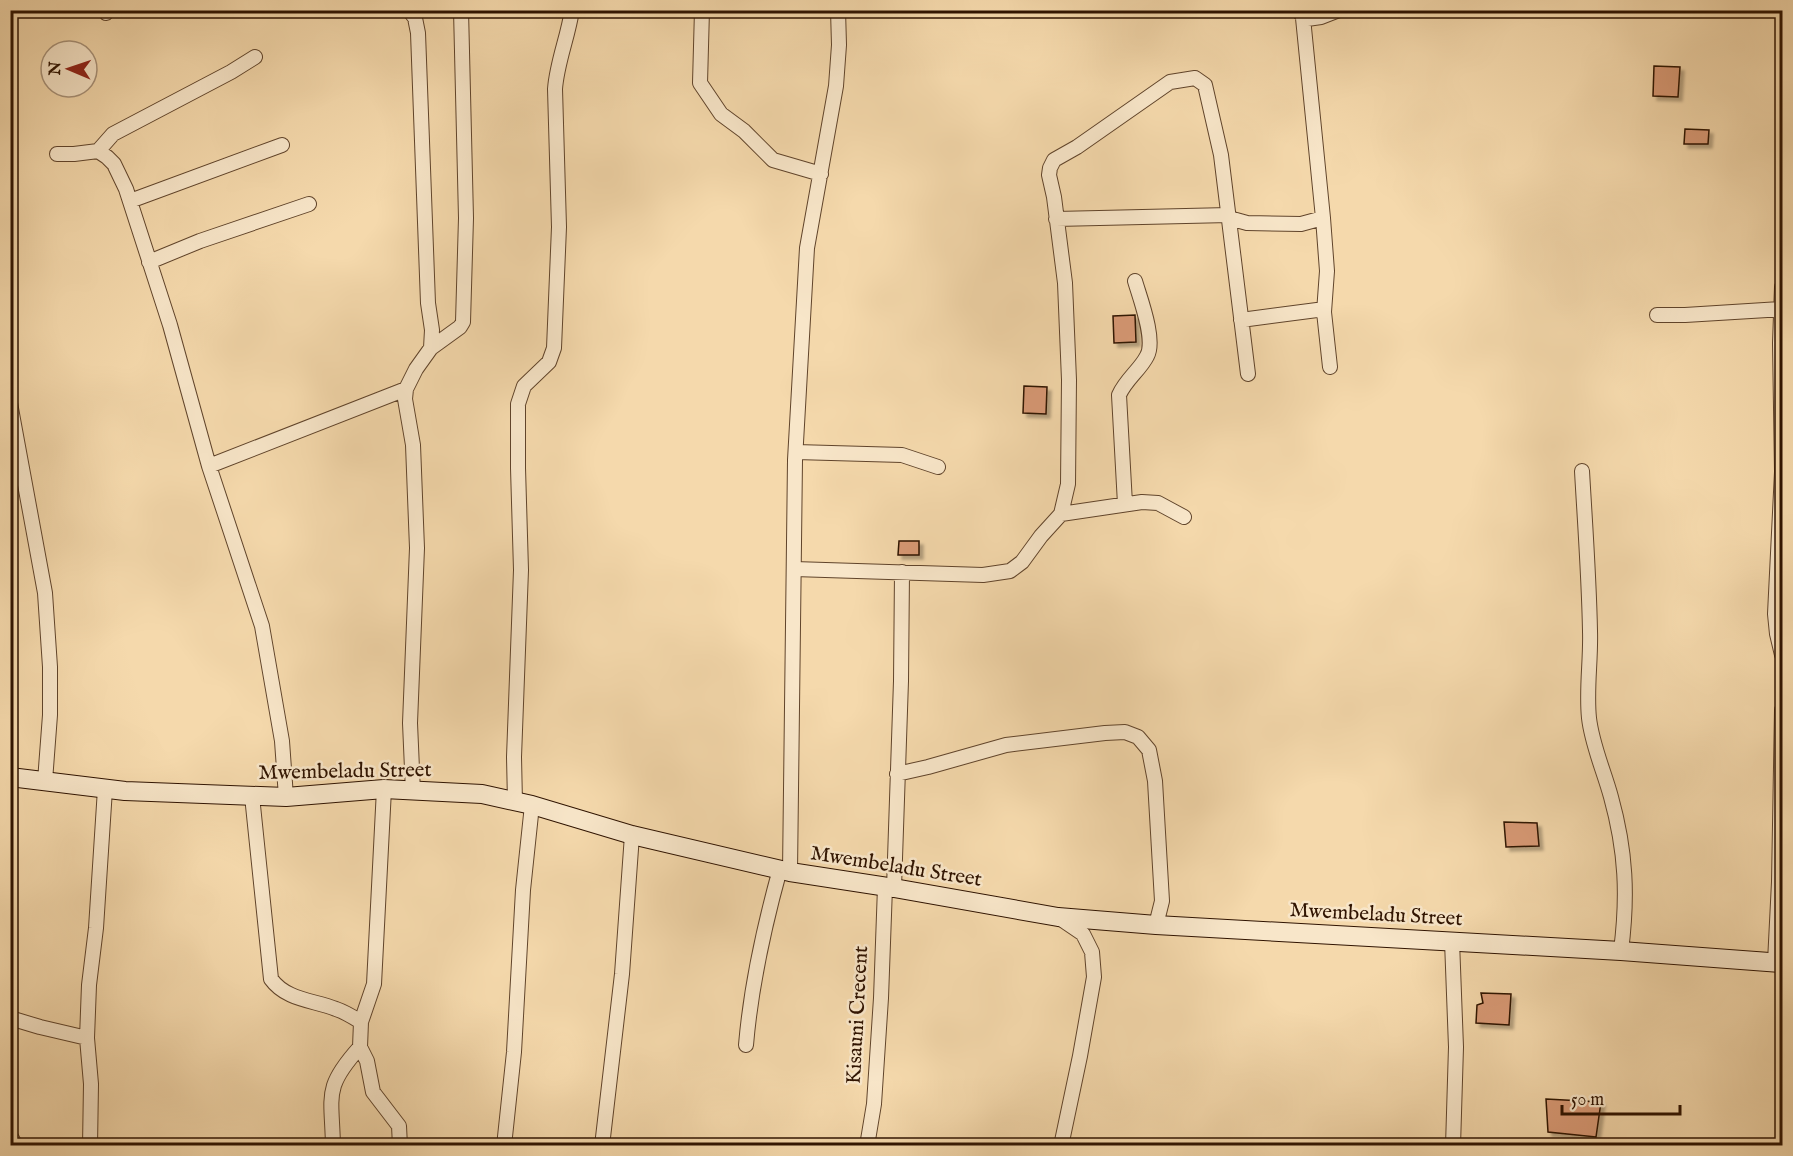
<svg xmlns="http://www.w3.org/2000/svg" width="1793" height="1156" font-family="'IM FELL English',serif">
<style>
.building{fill:#d99a76;stroke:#2f1300;stroke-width:1.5;filter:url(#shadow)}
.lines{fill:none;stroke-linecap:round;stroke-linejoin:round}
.street-casing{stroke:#60442b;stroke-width:16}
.secondary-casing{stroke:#2f1300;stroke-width:20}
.street{stroke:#f8e6c9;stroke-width:14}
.secondary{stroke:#f8e6c9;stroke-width:18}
.labels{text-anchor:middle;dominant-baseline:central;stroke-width:5;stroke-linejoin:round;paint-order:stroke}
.street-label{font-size:21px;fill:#2f1300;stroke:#f8e6c9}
</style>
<defs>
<filter id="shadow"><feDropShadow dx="4" dy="4" stdDeviation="1.5" flood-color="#0004"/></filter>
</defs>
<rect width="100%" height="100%" fill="#f5d9ac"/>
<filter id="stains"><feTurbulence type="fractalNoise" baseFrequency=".00333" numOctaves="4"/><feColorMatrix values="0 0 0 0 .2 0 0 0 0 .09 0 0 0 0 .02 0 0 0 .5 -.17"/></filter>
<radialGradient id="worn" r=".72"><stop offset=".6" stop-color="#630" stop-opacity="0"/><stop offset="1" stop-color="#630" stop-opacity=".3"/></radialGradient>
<path class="building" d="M1654,66L1680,67L1678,97L1653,96Z
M1685,129L1709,130L1708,144H1684Z
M1135,315L1136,342L1114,343L1113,316Z
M1024,386L1047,387L1046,414L1023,413Z
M899,541H919V555H898Z
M1504,822L1537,823L1539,846L1506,847Z
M1481,993L1511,994L1509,1025L1476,1023L1477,1005L1483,1003Z
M1546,1099L1601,1102L1596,1137L1548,1132Z"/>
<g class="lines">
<g class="street-casing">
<path id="street" d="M409,10L415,18L418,33L428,303L432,330L431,348
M702,10L700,83L721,114L744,131L773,160L821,174
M1298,11L1307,19L1321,17L1339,10
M106,13L108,10
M1303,18L1323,218L1327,271L1324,312
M98,151L113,134L231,72L255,57
M57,154H74L98,151L107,157L114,164L126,189L170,325L209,466L262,626L282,741L286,797
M130,201L282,145
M1229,218L1247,223L1301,224L1323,218
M1056,219L1229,215
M149,262L200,241L309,204
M1782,287L1780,343L1782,472L1775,614L1777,634L1782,655
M1657,315H1685L1782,309
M1241,320L1317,310L1324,312L1330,367
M10,403L45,593L50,667V715L45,781
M796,452L902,455L938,467
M209,466L406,389
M1582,471C1585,524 1589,577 1590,631C1591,660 1586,689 1589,718C1592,745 1604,771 1611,797C1626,851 1628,896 1621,951
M1125,504L1119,395C1126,379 1140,370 1147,356C1156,340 1140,298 1135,281
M1061,514L1142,502L1158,503L1184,517
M794,569L983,575L1010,571L1022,562L1041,536L1061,514L1068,484L1069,380L1065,283L1054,197L1049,175L1050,168L1054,160L1077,147L1170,82L1195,78L1205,85L1221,155L1248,374
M897,774L928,767L1006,745L1105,733L1125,732L1138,737L1149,750L1155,781L1162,901L1156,925
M384,789L374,984L361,1022L360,1047L367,1061L373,1092L399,1126L400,1146
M413,792L410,723L417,548L413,445L405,399L406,389L416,369L431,348L460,327L463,322L466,218L461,10
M252,796L271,979C286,1000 313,1000 336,1009C345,1012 353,1017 361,1022
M515,802L514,757L521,570L518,468V404L524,386L549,362L554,348L559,227L555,89C557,62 568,37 572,10
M790,872L795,460L807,248L836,86L839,45L838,10
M894,888L901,681L902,572
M1058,917L1083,934L1092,952L1094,977L1080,1056L1061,1146
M1452,941L1456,1047L1453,1146
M1775,962L1779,882L1782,710
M10,1018L40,1027L87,1038
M746,1045C751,985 764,927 780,869
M10,1135L16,1146
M90,1146L91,1084L87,1038L89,985L96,928L105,789
M333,1146C332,1095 323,1088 360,1047
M504,1146L514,1052L523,890L532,805
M602,1146L622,974L632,835
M867,1146L874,1104L881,998L885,887"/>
</g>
<g class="secondary-casing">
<path id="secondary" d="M10,777L125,791L286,797L384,789L482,794L532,805L632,835L790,872L894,888L1058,917L1156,925L1621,951L1782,963"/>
</g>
<use href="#street" class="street"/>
<use href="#secondary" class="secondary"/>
</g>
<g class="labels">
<g class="street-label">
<text transform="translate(345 772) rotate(-1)">Mwembeladu Street</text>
<text transform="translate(896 867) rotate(9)">Mwembeladu Street</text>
<text transform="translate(1376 915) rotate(3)">Mwembeladu Street</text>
<text transform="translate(858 1015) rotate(-87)">Kisauni Crecent</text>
</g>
</g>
<rect width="1793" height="1156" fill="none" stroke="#f5d9ac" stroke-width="36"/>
<rect x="12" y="12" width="1769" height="1132" fill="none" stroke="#2f1300" stroke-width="3"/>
<rect x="18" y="18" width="1757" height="1120" fill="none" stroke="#2f1300" stroke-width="1.5"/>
<g transform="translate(69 69) rotate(272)"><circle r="28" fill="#f8e6c9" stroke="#a89279" stroke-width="1.5"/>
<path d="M0-4.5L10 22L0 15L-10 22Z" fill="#8f2418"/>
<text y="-9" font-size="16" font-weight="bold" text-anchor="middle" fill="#2f1300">N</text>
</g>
<path d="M1562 1105v9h118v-9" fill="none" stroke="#2f1300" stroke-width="3"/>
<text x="1571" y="1105" font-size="18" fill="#2f1300" stroke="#f8e6c9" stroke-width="4.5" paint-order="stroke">50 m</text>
<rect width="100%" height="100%" filter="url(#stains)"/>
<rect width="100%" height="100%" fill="url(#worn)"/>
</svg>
